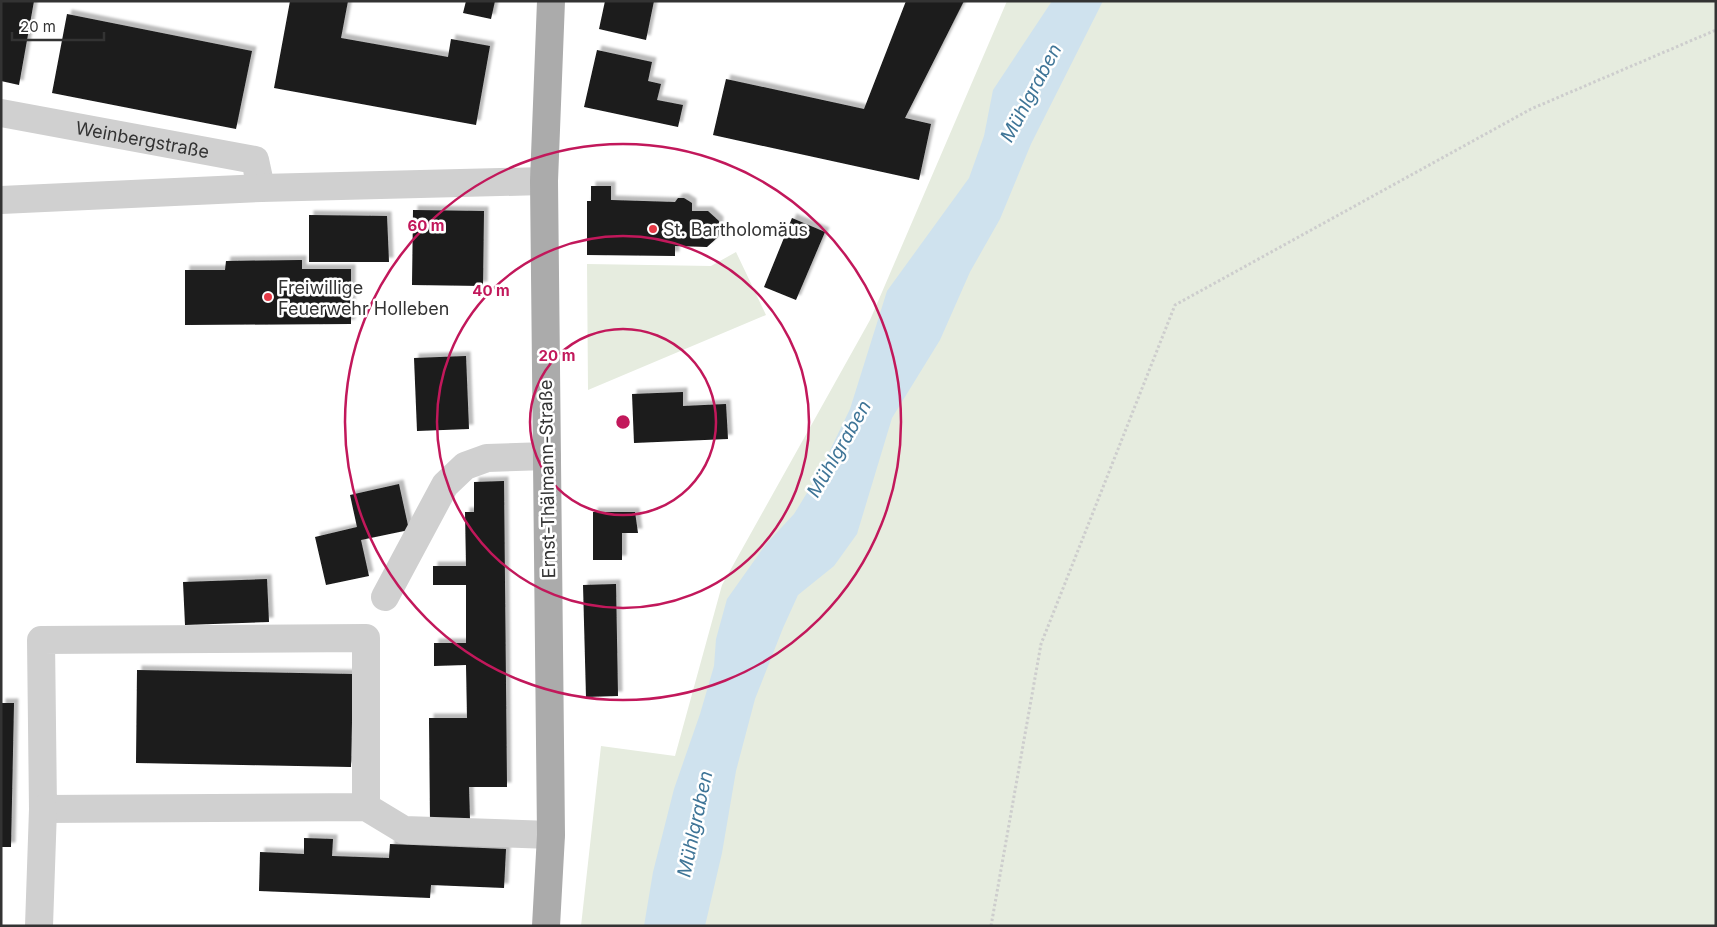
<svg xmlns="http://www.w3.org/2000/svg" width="1717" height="927" font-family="Inter,sans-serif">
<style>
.green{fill:#e6ecdf}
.water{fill:#cfe2ee}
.building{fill:#1a1a1a;filter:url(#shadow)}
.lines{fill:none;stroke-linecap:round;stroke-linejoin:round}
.path{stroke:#cdcdcd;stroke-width:3;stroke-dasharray:2.5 2.5;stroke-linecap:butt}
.minor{stroke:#d0d0d0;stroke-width:28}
.major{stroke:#ababab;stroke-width:28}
.ring{fill:none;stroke:#c2185b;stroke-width:2.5}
.poi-dot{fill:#e63946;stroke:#fff;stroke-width:2}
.labels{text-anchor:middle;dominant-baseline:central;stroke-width:5;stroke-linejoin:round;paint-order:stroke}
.street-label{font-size:18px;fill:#333;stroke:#fff}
.poi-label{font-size:18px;fill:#333;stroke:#fff;text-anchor:start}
.water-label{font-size:19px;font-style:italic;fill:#3f7597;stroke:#fff}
.centre{fill:#c2185b;stroke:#fff;stroke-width:2.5}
.ring-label{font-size:15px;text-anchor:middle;font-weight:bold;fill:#c2185b;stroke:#fff;stroke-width:5;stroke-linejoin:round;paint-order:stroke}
</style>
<defs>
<filter id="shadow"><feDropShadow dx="4.5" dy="-4.5" stdDeviation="1" flood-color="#0004"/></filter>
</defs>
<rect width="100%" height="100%" fill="#fff"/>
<path class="green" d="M1007,1H1716V926H581L601,746L675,756L722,585L870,320Z
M736,252L766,315L588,390L587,264L711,266Z"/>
<path class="water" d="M1052,1H1103L1031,144L1000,219L970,272L940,340L892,418L857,534L834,566L798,595L783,628L755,699L736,771L722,853L705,926H644L653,872L674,789L700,714L714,666L716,639L727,599L766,544L794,514L818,475L850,409L887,291L969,178L984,136L993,90Z"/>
<path class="building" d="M1,1H34L19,85L1,81Z
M290,1H348L341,38L448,57L451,39L490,46L476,125L274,88Z
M466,1H495L491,19L463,13Z
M605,1H654L646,40L599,29Z
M906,1H964L905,118L931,124L919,180L713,135L726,79L864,109Z
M67,14L252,51L236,129L52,93Z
M597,50L652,62L648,81L661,84L657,100L683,105L678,127L584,107Z
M591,186H611V200L675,202L678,198H684L692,203V211H708L719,221L718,237L707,247L675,246V256L587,255V201H591Z
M413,210L484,211L483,286L412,285Z
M309,215L387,216L389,262H309Z
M792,218L825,232L796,300L764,287Z
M302,260V269H351V324L185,325V270H225L226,261Z
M466,356L469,429L417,431L414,358Z
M683,392V406L726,404L728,439L634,443L632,394Z
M504,481L507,787H469L470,820L430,821L429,718H467L466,665L434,666V643H466V585H433V566H466L465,512H474V482Z
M399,484L409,530L361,540L369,576L326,585L315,537L357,527L350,495Z
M593,512H635L638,533H622V560H593Z
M267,579L269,622L185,625L183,582Z
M616,584L618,696L586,697L583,585Z
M137,670L353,674L351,767L136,763Z
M1,703H14L11,847H1Z
M304,838L333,839L332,856L389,858L390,844L506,849L504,888L431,885L430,898L259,891L260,852L304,854Z"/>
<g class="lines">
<path class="path" d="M991,926L1041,644L1175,305L1531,109L1716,30"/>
<g class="minor">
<path id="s1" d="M1,113L255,160L261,188"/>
<path d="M1,200L261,188L544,181"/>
<path d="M385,597L445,485L465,466L487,458L547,456"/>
<path d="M366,807V638L41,640L43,809L366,807L404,830L551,835"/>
<path d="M39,926L43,809"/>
</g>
<path class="major" d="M546,926L551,835L544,181L551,1"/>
</g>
<g class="ring">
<circle cx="623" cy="422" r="93"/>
<circle cx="623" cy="422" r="186"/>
<circle cx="623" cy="422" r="278"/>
</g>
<g class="poi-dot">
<circle cx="653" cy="229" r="5"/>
<circle cx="268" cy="297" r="5"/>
</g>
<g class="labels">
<g class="street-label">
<text stroke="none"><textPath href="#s1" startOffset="144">Weinbergstraße</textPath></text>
<text transform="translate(547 479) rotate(-91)">Ernst-Thälmann-Straße</text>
</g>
<g class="poi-label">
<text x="663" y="229">St. Bartholomäus</text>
<text x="278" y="287">Freiwillige<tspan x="278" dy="21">Feuerwehr Holleben</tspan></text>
</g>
<g class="water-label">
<text transform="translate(1031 93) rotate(-62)">Mühlgraben</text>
<text transform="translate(839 449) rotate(-60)">Mühlgraben</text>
<text transform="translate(695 824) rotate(-78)">Mühlgraben</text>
</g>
</g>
<circle cx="623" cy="422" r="8" class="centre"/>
<g class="ring-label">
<text x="426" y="231">60 m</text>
<text x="491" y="296">40 m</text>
<text x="557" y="361">20 m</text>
</g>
<rect width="1717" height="927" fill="none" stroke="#333333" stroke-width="5"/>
<path d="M12 32v8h92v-8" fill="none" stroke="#333333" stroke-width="2.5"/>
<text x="20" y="32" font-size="15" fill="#333333" stroke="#ffffff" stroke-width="4" paint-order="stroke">20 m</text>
</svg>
